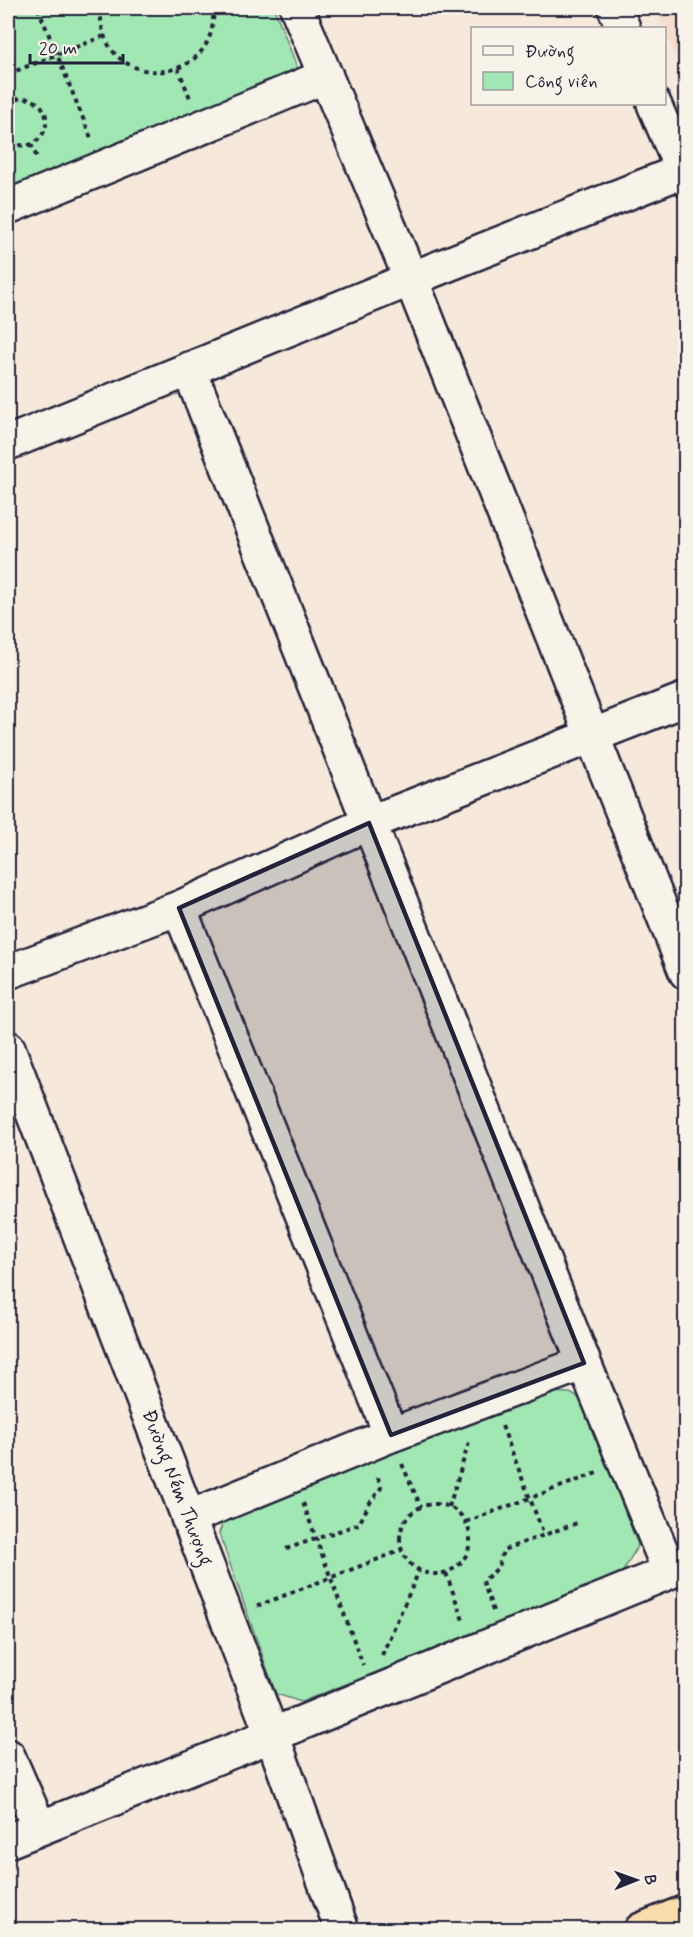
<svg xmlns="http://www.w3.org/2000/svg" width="693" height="1937" font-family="Mynerve,sans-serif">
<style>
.built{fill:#f5dccb}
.green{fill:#a1e7b3;stroke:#628477;stroke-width:1.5}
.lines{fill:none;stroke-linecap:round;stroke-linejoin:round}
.street-casing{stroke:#22223b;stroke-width:38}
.secondary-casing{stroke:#22223b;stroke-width:38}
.highway-casing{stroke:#22223b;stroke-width:38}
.path{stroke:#22223b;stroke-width:4;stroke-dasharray:4.5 4.5;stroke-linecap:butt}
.street{stroke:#f7f3e8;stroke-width:33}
.secondary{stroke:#f7f3e8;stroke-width:33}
.highway{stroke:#fbddab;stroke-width:33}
.marked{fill:#22223b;fill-opacity:0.2;stroke:#22223b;stroke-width:4.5;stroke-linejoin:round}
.labels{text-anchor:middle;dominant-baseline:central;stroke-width:5;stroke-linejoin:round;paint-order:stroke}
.street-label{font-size:20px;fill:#22223b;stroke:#f7f3e8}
</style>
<rect width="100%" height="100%" fill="#f6e9db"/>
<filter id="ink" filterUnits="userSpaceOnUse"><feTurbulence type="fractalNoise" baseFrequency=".0167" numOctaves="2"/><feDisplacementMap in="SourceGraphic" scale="12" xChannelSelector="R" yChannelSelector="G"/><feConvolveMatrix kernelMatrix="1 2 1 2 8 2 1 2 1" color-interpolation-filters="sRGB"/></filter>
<g filter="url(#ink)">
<path class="built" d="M656,8H685V81L664,28Z"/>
<path class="green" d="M8,8H274L297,67L286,81L8,195Z
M545,1392L570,1393L581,1399L638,1545L621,1575L301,1702L276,1694L219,1533L227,1512Z"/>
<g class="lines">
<g class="street-casing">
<path id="street" d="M297,8L411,279L682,171
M8,207L326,76
M189,369L584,1363L669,1570
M8,443L411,279L686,972
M179,908L391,1435
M8,972L179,908L369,823L686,699
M8,1048L272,1735L342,1930
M188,1518L391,1435L584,1363
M8,1756L39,1827
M8,1841L272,1735L686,1565"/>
</g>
<g class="secondary-casing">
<path id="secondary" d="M615,8L623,28
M654,104L686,179"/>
</g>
<g class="highway-casing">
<path id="highway" d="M641,1930L686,1912"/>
</g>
<path class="path" d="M38,8L91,138
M101,8C95,93 220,92 213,8
M8,19L11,33L8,43
M178,68L190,98
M8,74L104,36
M8,104C14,99 21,97 29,99C63,108 42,163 8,140
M31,144L38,160
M502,1426L544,1535
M402,1464L421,1507
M303,1503L363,1665
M400 1539a35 35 0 1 1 70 0a35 35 0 1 1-70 0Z
M449,1507L470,1439
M466,1522L597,1473
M286,1549L359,1524L369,1504L381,1488L377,1474
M446,1573L464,1623
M257,1606L402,1550
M493,1611L483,1581L499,1567L503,1550L577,1523
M382,1655L419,1571"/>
<use href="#street" class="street"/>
<use href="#secondary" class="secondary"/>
<use href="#highway" class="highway"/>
</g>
</g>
<path class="marked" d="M369,823L584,1363L391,1435L179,908Z"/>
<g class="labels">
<g class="street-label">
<text transform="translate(177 1488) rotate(69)">Đường Ném Thượng</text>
</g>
</g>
<rect width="693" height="1937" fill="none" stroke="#f7f3e8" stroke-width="30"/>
<rect x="15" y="15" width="663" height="1907" fill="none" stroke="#22223b" stroke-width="2" filter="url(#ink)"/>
<rect x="471" y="27" width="195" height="78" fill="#f7f3e8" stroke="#a29fa3" stroke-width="1.5"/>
<rect x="483" y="46" width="30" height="9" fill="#f7f3e8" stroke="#a29fa3" stroke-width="1.5"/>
<text x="525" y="57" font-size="18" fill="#22223b">Đường</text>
<rect x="483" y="72" width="30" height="18" fill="#a1e7b3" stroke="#a29fa3" stroke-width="1.5"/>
<text x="525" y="87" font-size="18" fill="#22223b">Công viên</text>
<g transform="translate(636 1880) rotate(89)" stroke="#f7f3e8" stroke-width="4.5" paint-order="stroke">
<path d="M0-4.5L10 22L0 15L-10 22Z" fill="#22223b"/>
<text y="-9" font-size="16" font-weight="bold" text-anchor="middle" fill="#22223b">B</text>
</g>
<path d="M30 54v9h93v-9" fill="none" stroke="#22223b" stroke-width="3"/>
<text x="39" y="54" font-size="18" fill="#22223b" stroke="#f7f3e8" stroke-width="4.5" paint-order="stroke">20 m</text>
</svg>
